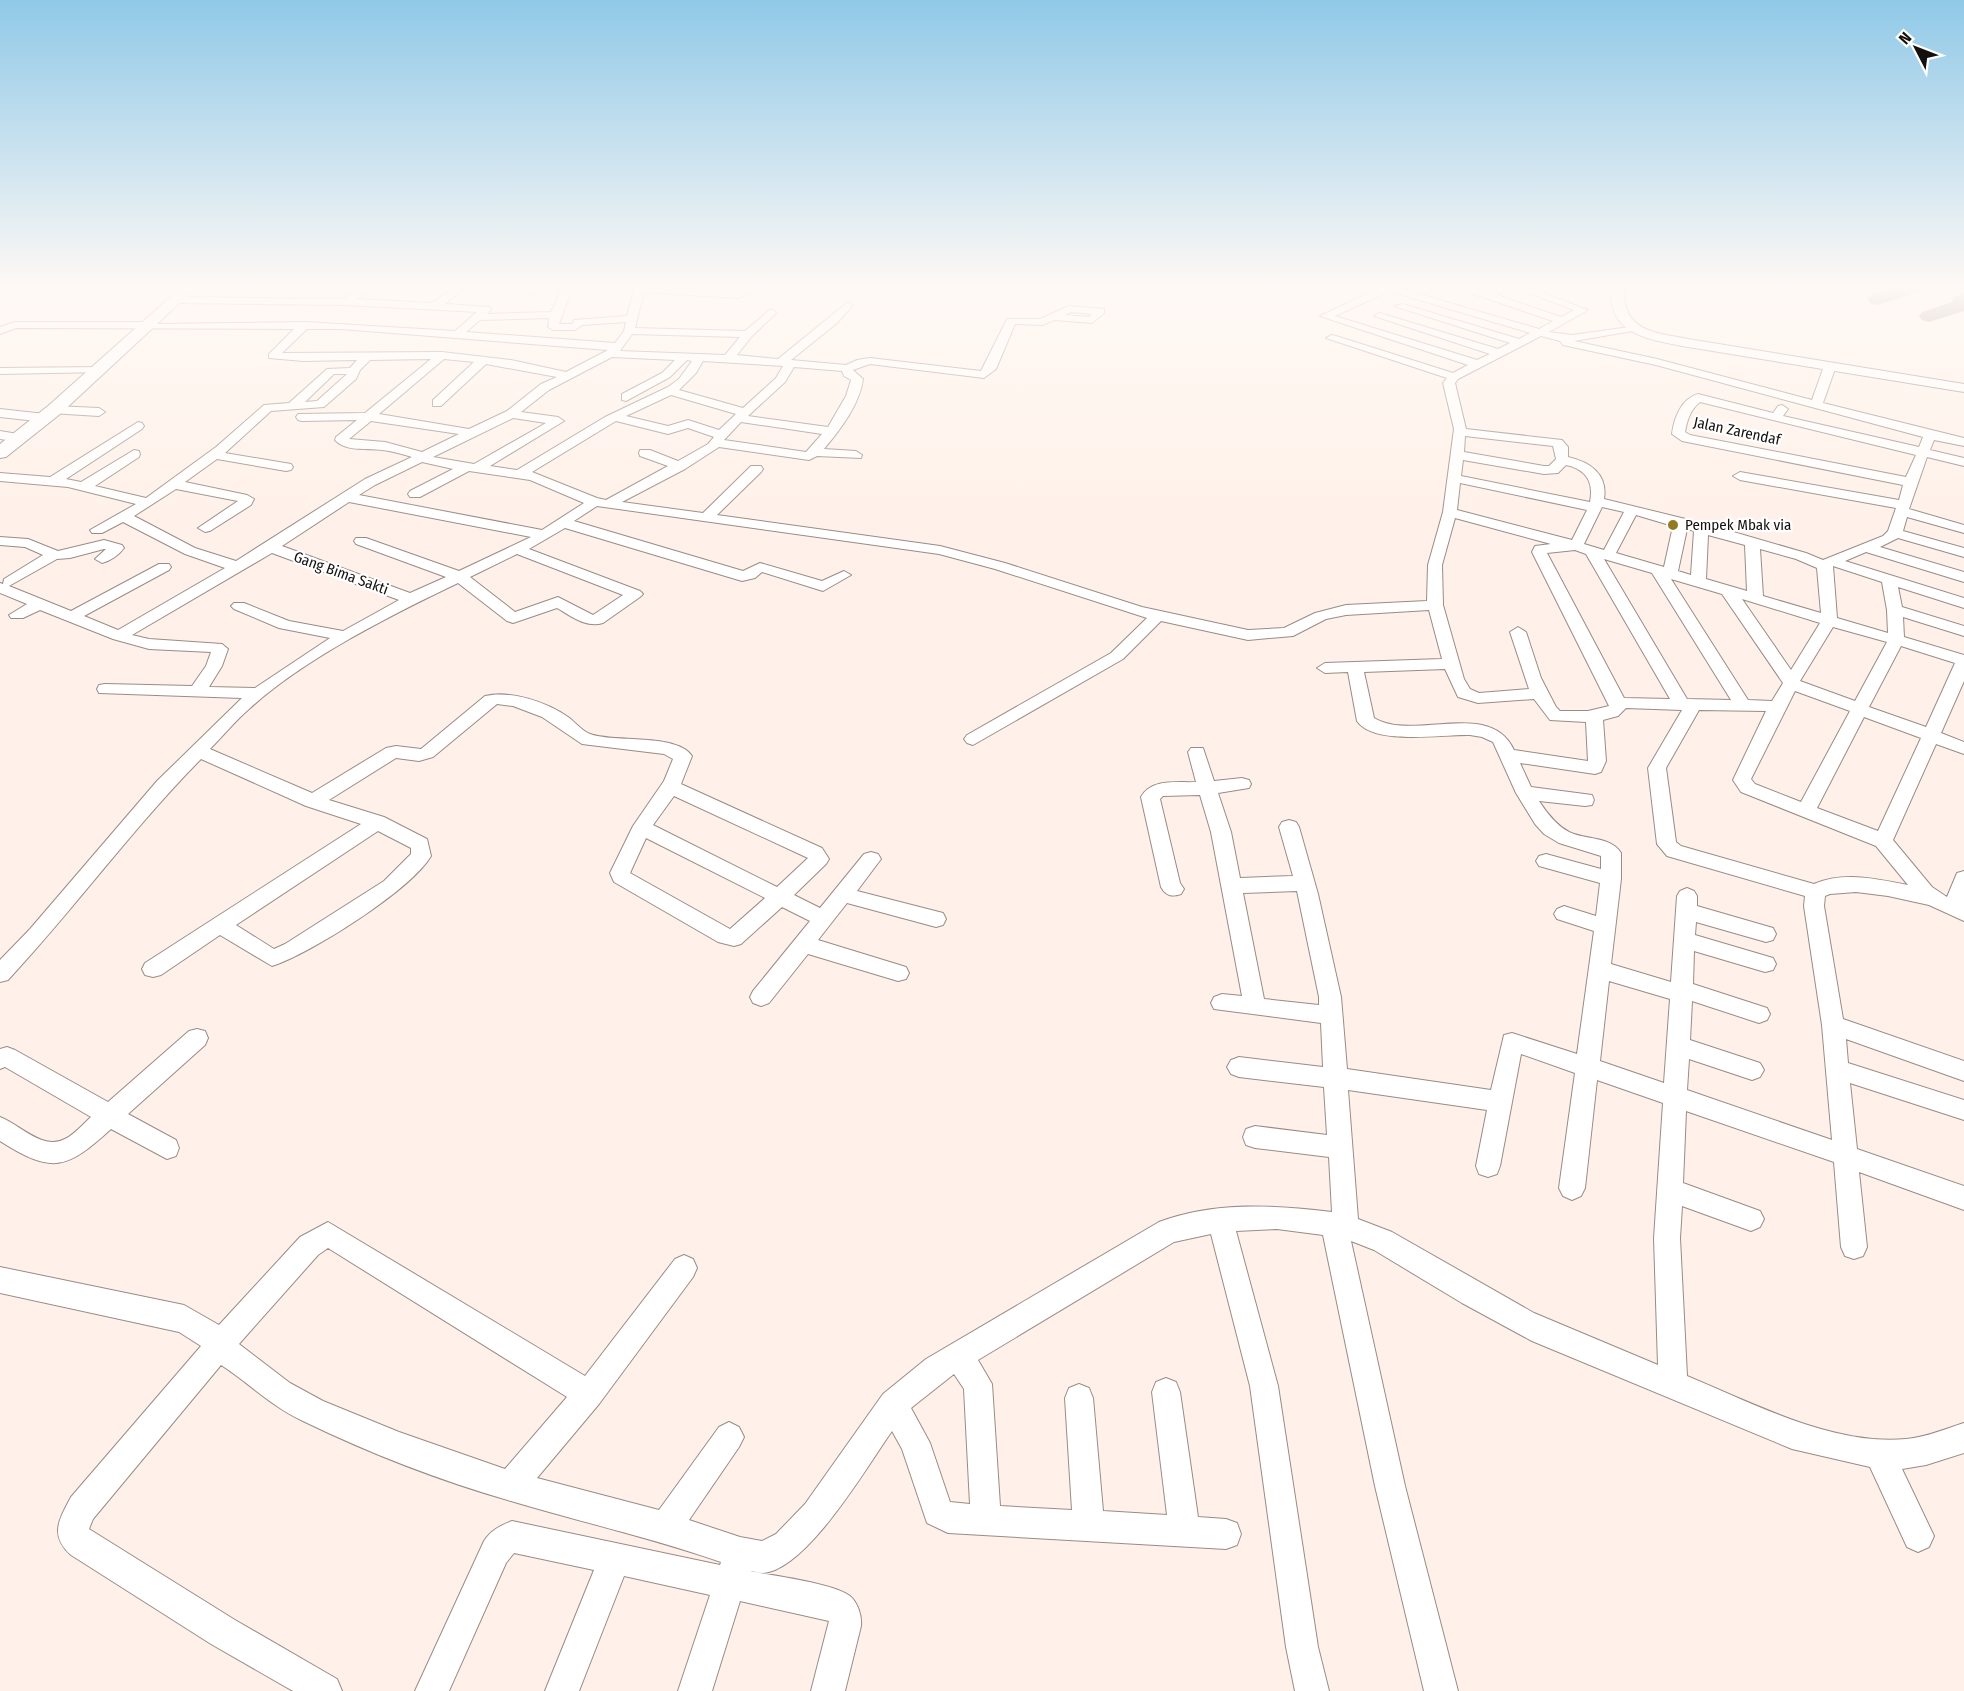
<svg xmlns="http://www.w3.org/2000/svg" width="1964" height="1691" font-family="'Fira Sans Condensed',sans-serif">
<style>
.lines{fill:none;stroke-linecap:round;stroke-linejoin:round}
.taxiway{fill:#9c928c;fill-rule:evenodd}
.minor-casing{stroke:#988c85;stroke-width:2}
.major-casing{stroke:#988c85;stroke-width:2}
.highway-casing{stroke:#988c85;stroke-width:2}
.minor{fill:#fff;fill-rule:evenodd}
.major{fill:#fff;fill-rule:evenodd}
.highway{fill:#fff;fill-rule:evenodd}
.poi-dot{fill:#937a21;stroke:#fff;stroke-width:2}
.labels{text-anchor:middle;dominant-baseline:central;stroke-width:4.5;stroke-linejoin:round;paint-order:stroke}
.far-street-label{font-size:15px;fill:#14100d;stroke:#fff}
.far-poi-label{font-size:15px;fill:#14100d;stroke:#fff;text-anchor:start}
</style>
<rect width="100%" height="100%" fill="#fff1e9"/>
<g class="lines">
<path class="taxiway" d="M1900,286H1920L1921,288L1919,292L1877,305L1870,303L1867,299L1870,295Z
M1964,293V311L1929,322L1922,320L1919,316L1922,312L1952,302L1954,297Z"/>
<g class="minor-casing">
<path id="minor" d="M364,286H376L357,299L432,303L456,286H467L445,304L490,307L491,309L487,314L551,312L563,286H573L559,324H572L574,320L627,316L635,286L736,292L747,286H758L748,295L736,298L644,292L635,328L745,331L771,309L776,312L775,314L752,336L737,355L778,359L848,302L853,305L837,323L791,360L846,365L857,360L870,358L981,371L1007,319H1040L1069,306L1104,309V313L1092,323L1054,320L1042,325L1015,324L996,369L984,378L870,364L853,370L863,379C860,404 840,430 824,449L856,451L862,455L861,458L817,456L809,460L719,447L685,469L622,502L703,513L751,466H761L763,469L761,472L717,515L940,546L1005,563L1142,607L1248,630L1284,628L1315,613L1346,605L1427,601L1428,565L1443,512L1454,429L1443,383L1447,378L1326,338L1332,335L1336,336L1453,373L1468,365L1320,316L1379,288L1377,286H1392L1539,329L1553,321L1450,286H1466L1487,292L1502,289L1503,291L1497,295L1561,317L1574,310L1510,286H1524L1588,310L1549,332L1572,335L1637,326V330L1633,331L1574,341L1657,359L1812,400L1824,366L1830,363L1834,364L1836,366L1823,403L1964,438V446L1934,440L1930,450L1964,458V466L1927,457L1909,509L1964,525V533L1907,517L1903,531L1964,548V557L1898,538L1880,547L1964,572V582L1866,552L1845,561L1964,598V608L1898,587L1902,607L1964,626V636L1903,617L1904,637L1964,655V681L1941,733L1964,742V754L1936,744L1893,840L1932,887L1947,897L1957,873L1964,871V921L1929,905L1888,896L1856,892L1830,894L1825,896L1824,906L1843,1019L1964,1061V1081L1846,1039L1848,1063L1964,1100V1120L1850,1083L1857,1149L1964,1186V1210L1859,1172L1867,1247L1863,1256L1854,1259L1845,1256L1841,1247L1834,1162L1686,1111L1683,1183L1760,1211L1764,1219L1760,1227L1751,1231L1682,1206L1680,1238L1687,1376C1752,1403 1834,1446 1906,1439C1927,1437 1945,1429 1964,1423V1453L1926,1465L1902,1469L1934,1536L1929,1547L1918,1552L1907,1547L1870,1467L1792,1449L1532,1341L1462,1303L1374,1250L1351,1241L1405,1486L1458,1691H1424L1375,1486L1323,1235L1277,1229L1236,1231L1278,1386L1318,1647L1329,1691H1295L1286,1647L1250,1386L1211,1234L1174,1242L978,1360L992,1384L1000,1506L1072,1510L1065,1398L1069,1388L1079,1384L1089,1388L1093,1398L1103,1511L1167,1515L1152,1392L1156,1382L1166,1378L1176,1382L1180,1392L1198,1517L1226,1519L1237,1523L1241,1534L1237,1545L1226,1549L948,1533L927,1523L902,1449L892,1431C868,1465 807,1570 763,1573C758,1573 753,1571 750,1571C773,1576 833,1583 850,1596C858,1603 862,1616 861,1626L845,1691H811L829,1621L740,1601L712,1691H678L710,1595L624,1576L579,1691H545L594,1570L514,1553L506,1563L449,1691H415L484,1541C491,1530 500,1526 512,1521L720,1565L721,1562C652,1538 581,1522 511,1501C441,1481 369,1453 303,1421C272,1407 249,1383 221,1365L93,1519L89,1529L235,1620L337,1679L342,1691H293L211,1644L71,1555C49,1535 59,1520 71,1497L201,1346L179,1332L0,1293V1267L184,1305L219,1325L300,1237L328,1222L585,1376L675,1259L684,1255L693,1259L697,1268L693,1277L599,1404L537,1478L659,1510L719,1427L729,1422L739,1427L744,1437L739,1447L689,1520L740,1537L762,1541L776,1534L805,1504L883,1394L926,1359L1159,1222C1215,1201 1274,1205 1332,1212L1329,1157L1255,1148L1246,1145L1243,1137L1246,1129L1255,1126L1327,1135L1324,1087L1239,1077L1231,1074L1227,1067L1231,1060L1239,1057L1323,1067L1321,1023L1214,1009L1211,1003L1214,997L1222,994L1242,996L1211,832L1200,795L1163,796L1160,799L1180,883L1184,889L1181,894C1172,897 1166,896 1161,887L1141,797C1152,778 1177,783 1196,782L1188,752L1191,748H1203L1214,781L1242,778L1249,780L1251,784L1249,788L1218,793L1231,832L1240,878L1293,876L1279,827L1282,822L1289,820L1296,822L1299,827L1318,894L1341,997L1347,1069L1491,1090L1504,1035L1512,1033L1577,1054L1594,931L1557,919L1554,914L1557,909L1564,906L1596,916L1600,883L1539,866L1536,861L1539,856L1546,854L1601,869V856L1559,843L1544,834L1535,824L1516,793L1493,742L1482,737L1470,735C1443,734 1374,746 1357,721L1348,672L1325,673L1317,668L1325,663L1442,659L1429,610L1346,615L1326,619L1293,636L1248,640L1161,621L1123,659L973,745L967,743L964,739L967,735L1111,653L1147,618L995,569L939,554L597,506L574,521L743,571L760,563L822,581L844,571L851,575L823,591L762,572L755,578L742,581L565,528L529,549L640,591L643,594L640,597L603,623C585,628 571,616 557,608L513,623L507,621L458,583C391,615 304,659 249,709C235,721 223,736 210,749L312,793L386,748L396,746L421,749L485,696C510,690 547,702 568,717C575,722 582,731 590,734C614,743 677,733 692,756L681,784L822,848L829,859L826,864L794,895L820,908L864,854L871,852L878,854L881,859L857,891L943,913L946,919L943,925L936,927L847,903L818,940L906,967L909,973L906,979L898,981L808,954L769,1003L761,1006L753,1003L750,997L753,991L810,921L782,907L741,944L734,946L718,942L614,882L610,873L633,826L664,781L673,759L664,754L582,744L542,717L513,706L497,704L433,757L419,761L396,758L329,800L384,817L427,839L431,856C411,890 310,954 272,966L220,935L161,975L153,977L145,975L142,969L145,963L361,824L306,806L201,759C132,829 75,908 8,980L0,982V960L30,929L157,781L242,698L99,693L97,689L99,685L105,684L192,686L206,666L211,652L149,649L113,639L40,610L23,618H11L9,615L27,604L0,593V583L3,584L4,579L43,555L25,547L0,545V537L28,539L58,551L104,540L122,545L124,548C119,555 110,561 102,563L95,559L106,549H104L70,558L57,559L9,586L71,611L159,564H169L171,567L169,570L84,616L118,630L225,568L185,554L123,522L102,533H92L90,530L136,504L68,487L0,481V473L50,477L138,422L142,423L144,426L142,429L66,479L81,482L134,450L139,451L140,454L139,457L95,486L146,498L216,447L264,405L289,403L327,369L350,368L357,360L303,361L269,358V354L294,329L16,328L0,334V327L15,322H150L155,324L305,322L455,331L477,312L346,305L177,303L172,300L177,297L344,299ZM1389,291L1530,333L1519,339L1403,304L1394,306L1510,343L1498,349L1383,314L1379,313L1374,316L1490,354L1477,360L1335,316ZM1071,312L1092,314L1089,317L1065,315ZM549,318L548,327L553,330H575L582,325L626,322L624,331L615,343L466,332L480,320ZM307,329H341L608,350L566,372L511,360L442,352L282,353ZM632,334L740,337L725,355L620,351ZM1541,336L1560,341L1563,345L1656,365L1923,437L1919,447L1783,416L1788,409L1782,405L1778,406L1773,413L1698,394C1681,399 1674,418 1672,434L1682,441L1903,485L1899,500L1740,472L1733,476L1740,480L1896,508L1888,531L1883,536L1823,560L1806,553L1706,524L1604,499C1608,474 1590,462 1568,457V447L1562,440L1466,429L1455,383L1458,379ZM612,357L675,360L662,373L622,394V400L626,401L670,377L687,360L692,361L679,379L668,387L605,417L517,470L490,466L564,421L558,417L521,412L549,390ZM431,359L365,413L298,414L296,417L298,420L302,421L357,420L336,437L335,440C346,452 367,448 382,450C392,451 402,454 412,457L365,479L236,561L195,548L134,516L176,489L238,501L198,528L205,532L210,531L251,505L254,499L247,495L185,482L217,459L286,471L291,470L293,467L291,464L225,453L271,411L324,407L356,379L360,370L370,360ZM444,359L474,362L433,400V406H441L486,364L557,377L541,384L507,411L469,429L379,414ZM703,361L783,366L776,378L743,408L679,390L696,373ZM794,367L842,371L844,376L851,380L846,396L828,427L748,416L785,382ZM334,374H347L317,401L305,402ZM671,395L736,414L719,430L688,420L668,426L626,416ZM1700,402L1916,455L1906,477L1690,435L1685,432C1687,421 1690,410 1700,402ZM513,418L546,423L474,464L433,457ZM371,421L459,434L422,452L385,442L349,439ZM616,421L668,434L688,428L714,437L708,444L678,461L650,450H640L639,453L640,456L668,466L606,500L597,498L532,472ZM741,422L822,434L806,452L724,440ZM1465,436L1553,446L1556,459L1549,466H1544L1464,452ZM1463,460L1544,474L1558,473L1566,465C1586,469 1594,482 1590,502L1461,476ZM422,462L453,469L410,491L408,494L410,497H420L469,471L530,480L584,503L542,530L359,495L375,485ZM1460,483L1587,510L1572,540L1457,510ZM349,502L531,537L459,571L366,538H356L354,541L356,544L446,577L410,593L282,546ZM1602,507L1624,512L1604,550L1584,544ZM1636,515L1673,526L1664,567L1616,553ZM1455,518L1551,544L1535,546L1532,552L1609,706L1588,711H1560L1556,707L1541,678L1526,632L1518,627L1510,632L1529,689L1479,693L1470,689L1464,679L1443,605L1442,565ZM1687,529L1694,531L1691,575L1678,571ZM1708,535L1745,545L1747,591L1706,579ZM1760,549L1796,559L1817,568L1821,613L1763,596ZM1575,550L1586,554L1670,699L1624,698L1547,553ZM272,553L399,600L343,631L289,621L244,603H234L231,606L234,609L279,628L330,638L255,688L209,687L222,666L228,649L222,644L149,639L132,635ZM517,554L623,595L593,615L558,597L515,612L470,577ZM1604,559L1652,573L1731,700L1687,699ZM1833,566L1882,582L1887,610L1888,633L1837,618ZM1671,579L1722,594L1783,683L1772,701L1748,700ZM1742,599L1820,623L1791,670ZM1833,627L1887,642L1855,701L1800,681ZM1901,646L1955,663L1926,727L1869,707ZM1445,669L1458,697L1478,703L1534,699L1550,720L1586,722L1588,761L1514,750C1490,698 1414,742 1374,718L1364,672ZM1795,691L1850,711L1801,802L1755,784L1751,779ZM1626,708L1682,710L1648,768L1657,844L1667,856L1805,896L1804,906L1822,1025L1832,1140L1687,1090L1689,1059L1752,1080L1760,1077L1764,1070L1760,1063L1690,1040L1692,1001L1759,1023L1767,1020L1770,1014L1767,1008L1693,984L1694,951L1765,972L1773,970L1776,964L1773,958L1695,935L1696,922L1766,942L1773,940L1776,934L1773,928L1697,906V896L1694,891L1687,888L1680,891L1677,896L1671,982L1611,964L1621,879V853C1611,836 1585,840 1569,832C1556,825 1547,813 1539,801L1585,806L1592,805L1594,800L1592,795L1531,787L1520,763L1595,774L1601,772L1606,761L1603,720L1618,716ZM1699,710L1766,711L1733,780L1741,792L1876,846L1908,885C1877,879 1844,871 1814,884L1681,846L1676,842L1666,768ZM1864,717L1921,738L1878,831L1817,808ZM674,796L808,858L777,887L653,825ZM378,831L411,848V854L384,881L285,944L274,949L236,925ZM646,838L765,898L730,929L630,873ZM1297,891L1319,997V1005L1264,999L1243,893ZM1609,981L1670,999L1664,1083L1600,1061ZM1521,1054L1575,1073L1559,1188L1563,1196L1572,1200L1581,1196L1585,1188L1597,1080L1663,1103L1654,1238L1658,1365L1534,1313L1392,1232L1358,1219L1348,1090L1487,1110L1476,1166L1479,1174L1488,1177L1497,1174L1500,1166ZM328,1248L567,1397L505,1469L399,1432L323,1401L290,1383L239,1344L318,1255ZM954,1374L964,1389L970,1504L950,1502L930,1443L911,1408Z
M410,286H428L429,287L424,290Z
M519,286H529L537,291L532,294L519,290Z
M802,286H826C821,291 807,291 802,286Z
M99,367L105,370L103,372L0,374V368Z
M54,406L99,408L105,412L99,416L50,413L48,410Z
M0,409L45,414L51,418L45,422L0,417Z
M0,431L24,435L26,438L20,442L0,439Z
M197,1029L205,1031L208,1038L205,1045L128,1114L176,1140L179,1148L176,1156L167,1159L111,1129C67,1169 53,1175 0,1141V1117C19,1124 43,1151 65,1139C75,1134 83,1124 91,1117L5,1067L0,1069V1049L7,1047L15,1050L108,1102L189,1031Z"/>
</g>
<g class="major-casing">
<path id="major" d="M1612,286H1624C1622,331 1651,332 1688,339L1964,384V392L1688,347C1651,340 1605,335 1612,286Z"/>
</g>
<g class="highway-casing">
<path id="highway" d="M183,286H198L60,414L6,457L0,458V444L48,406Z"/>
</g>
<use href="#minor" class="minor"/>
<use href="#major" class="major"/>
<use href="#highway" class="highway"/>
</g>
<linearGradient id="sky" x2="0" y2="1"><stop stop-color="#90c9e8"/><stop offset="0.55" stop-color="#fff9f5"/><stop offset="1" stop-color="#fff9f5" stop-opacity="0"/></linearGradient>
<rect width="1964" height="523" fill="url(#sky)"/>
<circle class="poi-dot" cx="1673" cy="525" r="6"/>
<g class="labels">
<g class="far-street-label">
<text transform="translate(1737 431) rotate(12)">Jalan Zarendaf</text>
<text transform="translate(341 573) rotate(20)">Gang Bima Sakti</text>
</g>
<g class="far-poi-label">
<text x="1685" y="525">Pempek Mbak via</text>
</g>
</g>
<g transform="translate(1916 48) rotate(312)" stroke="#ffffff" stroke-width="4.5" paint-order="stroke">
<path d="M0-4.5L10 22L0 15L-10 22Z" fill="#14100d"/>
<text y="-9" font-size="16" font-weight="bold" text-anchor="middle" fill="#14100d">N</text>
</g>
</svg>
